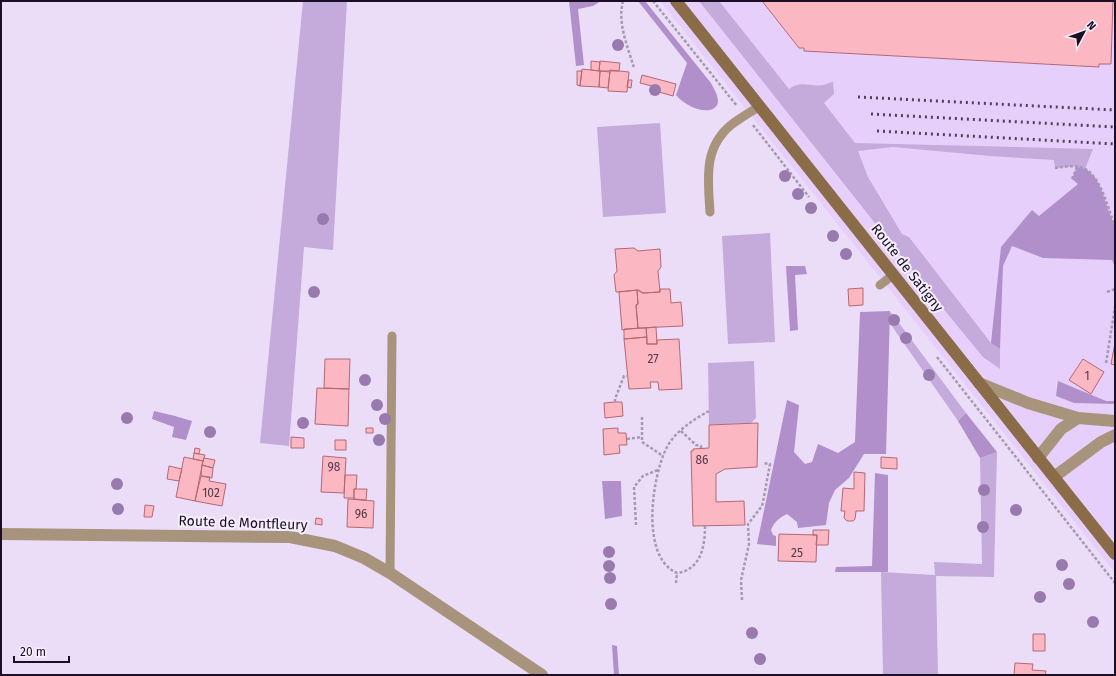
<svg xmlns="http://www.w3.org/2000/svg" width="1116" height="676" font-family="'Fira Sans',sans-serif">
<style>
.built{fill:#e7cffc}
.green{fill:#c5abdc}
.forest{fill:#b08fcb}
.building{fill:#fbb8c2;stroke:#b46875}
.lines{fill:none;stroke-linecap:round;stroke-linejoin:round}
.path{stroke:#a699b2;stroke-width:2.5;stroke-dasharray:3 2;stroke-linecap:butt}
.lane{stroke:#a8937c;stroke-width:9}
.street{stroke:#a8937c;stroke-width:12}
.secondary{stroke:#8b6c49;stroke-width:12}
.rail{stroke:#4e4159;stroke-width:3;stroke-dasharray:2 4;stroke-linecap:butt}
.tree{fill:#987aae}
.labels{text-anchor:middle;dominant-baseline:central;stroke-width:4;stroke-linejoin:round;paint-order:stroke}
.number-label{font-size:12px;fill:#53384c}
.street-label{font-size:14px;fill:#1b0e25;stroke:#f5eefb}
</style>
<rect width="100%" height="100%" fill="#ebddf8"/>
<path class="built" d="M660,1H1115V573Z"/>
<path class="green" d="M303,1H347L333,250L304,247L289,446L260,443Z
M699,1H719L789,89C801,80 810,87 824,85C827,84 829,82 833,82L834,94L824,103L855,143L1093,149L1085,169L1074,166L1055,168L1054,160L990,156L893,147L858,151L868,177L902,234L909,237L991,343L1000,349V369L983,357L932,295Z
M660,123L666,213L603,217L597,127Z
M770,233L775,342L728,344L722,236Z
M890,311L966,413L958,421L889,322Z
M754,361L756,418L751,423L709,425L708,363Z
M997,452L994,577L936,576L938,675H883L881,572L935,575L934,562L982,564L980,458Z"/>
<path class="forest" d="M569,1H601L593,6L578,9L584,65L576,66Z
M638,1H645L711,83C714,89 718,95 718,101C718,105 716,107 713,109C702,114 683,104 676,95L687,63Z
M1077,167C1097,168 1103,194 1108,209C1110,215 1113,221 1115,227C1116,238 1115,255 1115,267L1112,260L1043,258L1012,246L1003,266L1000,349L991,343L1001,247L1032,210L1039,216L1078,184L1072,179Z
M786,266H805L807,274L795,275L798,330L790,331Z
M890,311L886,454H864L849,478L835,490L829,503L826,525L798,528L797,522L787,514C779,518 774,522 771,530L773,535L776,536V546L757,544L787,400L799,405L794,452L805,464L812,462L818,444L838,453L855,442L860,312Z
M1058,381L1106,401H1115V404L1074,403L1056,396Z
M154,411L175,416L192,421L186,440L172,437L174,427L152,419Z
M966,413L997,452L980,458L958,421Z
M875,473L888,475V572H835L836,567L872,566Z
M602,481H621L622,516L605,519Z
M612,645L617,646L619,675H614Z"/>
<path class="building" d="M762,1H1113L1111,64H1099V67L804,51V48H799Z
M591,61L600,62L599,71L591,70Z
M600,61L620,63L619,71H599Z
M582,69L600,71L599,87L580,86Z
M610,70L629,72L627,92L608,91Z
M577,71H582L580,86L577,85Z
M600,71L610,72L608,88L599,87Z
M642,75L676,84L673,96L659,92L660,88L640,83Z
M628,80H632L631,88L627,87Z
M634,248L638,251L660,249L661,267L658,271L660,292L643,293L639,290L616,292L614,275L617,271L615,249Z
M863,288V305L849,306L848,289Z
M660,289H670L671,303L681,302L683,326L638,328L636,305L638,304L637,290L643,293L660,292Z
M637,290L638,304L636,305L638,328L622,330L619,292Z
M656,327L657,344H647L646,328Z
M646,328L647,337L624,339V329Z
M647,337V344H657V340L679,339L682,389L659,390L658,382H650L651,388L629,389L624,339Z
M1115,343V365L1111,364Z
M325,359H350L349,389L324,388Z
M1083,359L1104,372L1091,394L1069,380Z
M317,388L349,389L348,426L315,424Z
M615,402H622L623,416L605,418L604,403Z
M758,423L757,467L725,469L716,474V502L744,501L745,525L693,526L691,451H693V449L709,448V425Z
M366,428H373V433H366Z
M618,428V433H626L627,445H619L620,453L604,455L603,429Z
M291,437L304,438V448H291Z
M335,440H346V450H335Z
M195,448L200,449L199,454L194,453Z
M194,453L205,455L203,461L193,459Z
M323,456L346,458L344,493L321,492Z
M184,457L203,461L195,501L176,497Z
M881,457L897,458V469L881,468Z
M204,458L215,460L213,468L202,465Z
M202,465L213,468L212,478L201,476Z
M169,466L182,469L179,481L167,479Z
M854,472L865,473L864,511H856L855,519L853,521H847L844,518L845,511H841L843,488L854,489Z
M345,475H357L356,489H354V498H344Z
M201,476L210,477L209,481L226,484L222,506L195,501Z
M354,489H367L366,500L354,499Z
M348,499L374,501L373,528L347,527Z
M145,505L154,506L152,517H144Z
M316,518L322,519V525L315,524Z
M813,530H829L828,545H816L817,535H813Z
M779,534L817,535L816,562L778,561Z
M1033,634H1045V651H1033Z
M1015,663L1033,664L1032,670L1046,671L1045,675H1014Z"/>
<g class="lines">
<path class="path" d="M623,1C617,23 628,47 634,68
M653,1L737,106
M753,125L809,197
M1055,168C1063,167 1072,165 1080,167C1100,171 1109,211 1115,227
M1072,179L1077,167
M1107,292L1115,289
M937,357L1115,583
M1106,363L1115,307
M615,402V399L624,376H628
M642,417V442L663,456
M681,431L696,445L701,446V448
M627,439L642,437
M636,525L634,487L643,476L658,470
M705,526C705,546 701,570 677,573C640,557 652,478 666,449C674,432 693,420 709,411
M676,583L677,573
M742,600L741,580L749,544L748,524L762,506L763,502L770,464L763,463"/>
<path class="lane" d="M710,212C708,180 703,148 731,125C740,118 751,112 760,106
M880,285L893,275
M390,573L392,336"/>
<path class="street" d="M979,383L1028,403L1078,418L1115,421
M1038,458L1061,429L1078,418
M1054,477L1101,442L1115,435
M1,534L290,537L335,546L364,558L390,573L542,675"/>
<path class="secondary" d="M676,1L1115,554"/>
<path class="rail" d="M858,97L1115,110
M871,114L1115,127
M877,131L1115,144"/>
</g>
<g class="tree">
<circle cx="618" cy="45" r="6"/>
<circle cx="655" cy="90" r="6"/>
<circle cx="785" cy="176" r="6"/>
<circle cx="798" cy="194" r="6"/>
<circle cx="811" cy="208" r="6"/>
<circle cx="323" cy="219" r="6"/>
<circle cx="833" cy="236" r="6"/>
<circle cx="846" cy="254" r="6"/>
<circle cx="314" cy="292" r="6"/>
<circle cx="894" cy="320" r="6"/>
<circle cx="906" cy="338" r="6"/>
<circle cx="929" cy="375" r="6"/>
<circle cx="365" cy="380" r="6"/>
<circle cx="377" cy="405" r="6"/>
<circle cx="127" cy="418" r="6"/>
<circle cx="385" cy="419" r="6"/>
<circle cx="303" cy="423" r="6"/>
<circle cx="210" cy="432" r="6"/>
<circle cx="379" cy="440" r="6"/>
<circle cx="117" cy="484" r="6"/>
<circle cx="984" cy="490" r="6"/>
<circle cx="118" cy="509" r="6"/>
<circle cx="1016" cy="510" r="6"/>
<circle cx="983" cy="527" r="6"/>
<circle cx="609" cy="552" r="6"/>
<circle cx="1062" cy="565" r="6"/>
<circle cx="609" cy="566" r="6"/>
<circle cx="610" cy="578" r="6"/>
<circle cx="1069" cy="584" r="6"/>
<circle cx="1040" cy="597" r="6"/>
<circle cx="611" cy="604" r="6"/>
<circle cx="1093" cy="622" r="6"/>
<circle cx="752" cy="633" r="6"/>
<circle cx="760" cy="659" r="6"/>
</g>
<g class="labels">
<g class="number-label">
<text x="653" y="359">27</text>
<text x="1087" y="376">1</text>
<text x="702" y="460">86</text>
<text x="334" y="467">98</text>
<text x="211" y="493">102</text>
<text x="361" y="514">96</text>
<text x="797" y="553">25</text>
</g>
<g class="street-label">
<text transform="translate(907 268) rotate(52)">Route de Satigny</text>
<text transform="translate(243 523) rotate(2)">Route de Montfleury</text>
</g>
</g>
<rect width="1116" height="676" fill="none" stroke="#1b0e25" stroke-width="4"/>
<g transform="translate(1084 32) rotate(49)" stroke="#f5eefb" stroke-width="3" paint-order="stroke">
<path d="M0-3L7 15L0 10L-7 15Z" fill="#1b0e25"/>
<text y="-6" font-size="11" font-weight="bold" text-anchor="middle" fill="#1b0e25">N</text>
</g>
<path d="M14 656v6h55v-6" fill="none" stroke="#1b0e25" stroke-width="2"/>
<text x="20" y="656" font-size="12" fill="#1b0e25" stroke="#f5eefb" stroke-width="3" paint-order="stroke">20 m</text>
</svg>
